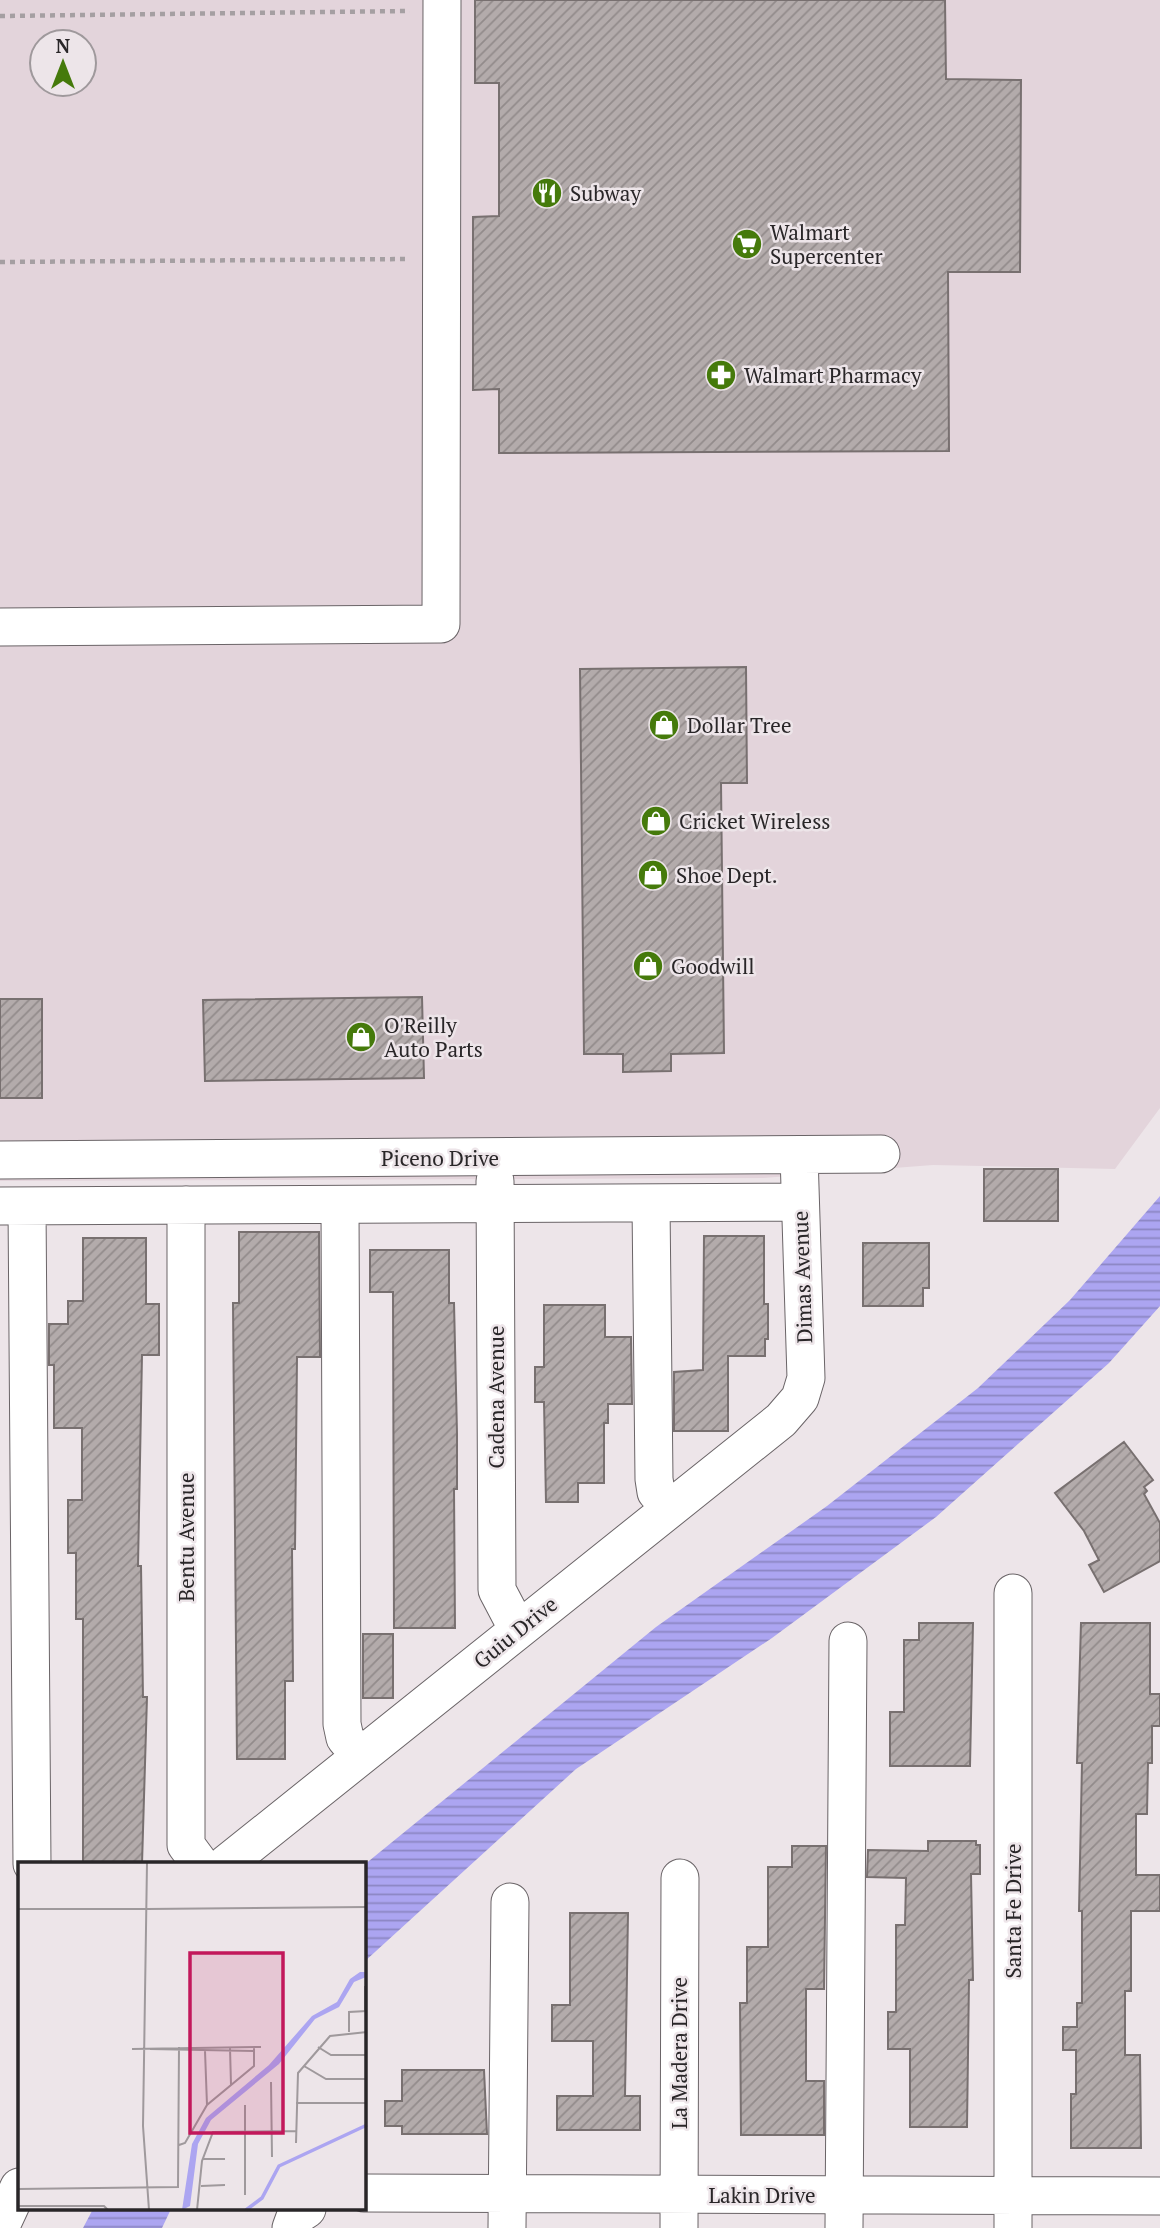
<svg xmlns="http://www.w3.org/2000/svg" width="1160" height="2228" font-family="'PT Serif',serif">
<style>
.built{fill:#e3d4db;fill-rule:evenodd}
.water{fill:url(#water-rules)}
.building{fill:url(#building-hatch);stroke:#787070;stroke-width:2}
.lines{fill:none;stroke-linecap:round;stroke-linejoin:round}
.minor-casing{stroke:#6a6467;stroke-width:39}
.path{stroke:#a59fa2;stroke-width:4.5;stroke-dasharray:5 5;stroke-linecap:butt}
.minor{stroke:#fff;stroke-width:37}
.labels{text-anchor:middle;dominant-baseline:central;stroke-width:5;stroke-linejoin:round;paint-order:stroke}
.poi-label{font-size:21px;fill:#292628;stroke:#ede5e9;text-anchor:start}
.street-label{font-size:21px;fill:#292628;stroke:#ede5e9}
.inset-river{fill:none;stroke:#aca5f1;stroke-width:3.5}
.inset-road{fill:none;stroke:#9f999c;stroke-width:2}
.view{fill:#c2185b;fill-opacity:0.15;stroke:#c2185b;stroke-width:3.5}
.inset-edge{fill:none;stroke:#292628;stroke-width:3.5}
</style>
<defs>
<pattern id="water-rules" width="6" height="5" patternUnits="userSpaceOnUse" patternTransform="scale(1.75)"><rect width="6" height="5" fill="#aca5f1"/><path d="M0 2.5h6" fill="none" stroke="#8c86c3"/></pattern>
<pattern id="building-hatch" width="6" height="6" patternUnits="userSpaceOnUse" patternTransform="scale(1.75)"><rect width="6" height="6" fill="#b3abab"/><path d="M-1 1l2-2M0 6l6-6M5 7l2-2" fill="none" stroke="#928b8b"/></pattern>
</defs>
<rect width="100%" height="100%" fill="#ede5e9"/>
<path class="built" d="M0,0H1160V1108L1115,1169L933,1165L763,1178L0,1181ZM42,42H84V84H42Z"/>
<path class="water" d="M1160,1196V1306L1109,1363L936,1517L772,1638L576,1769L364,1962V1865L656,1627L827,1506L978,1388L1070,1300Z
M93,2209H171L162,2228H83Z"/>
<path class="building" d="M475,0H945L946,79L1021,80L1020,272H948L949,451L499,453V389L473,390V217L499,216V83H475Z
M746,667L747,783H721L724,1053L671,1054V1071L623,1072V1054H584L580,669Z
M422,997L424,1078L205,1081L203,1000Z
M0,999H42V1098H0Z
M984,1169H1058V1221H984Z
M239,1232H319L320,1357H297L295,1549H292L293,1681H285V1759H237L233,1303H239Z
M704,1236H764V1304H768V1339H765V1356H728V1431H674V1372L703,1370Z
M83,1238H146V1304H159V1355H142L138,1566H141L143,1697H147L142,1864H83V1619H76V1553H68V1500H82V1428H54V1365H49V1324H68V1301H83Z
M863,1243H929V1288H923V1306H863Z
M370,1250H449V1303H454L457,1433V1489H454L455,1628H394L393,1292H370Z
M544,1305H605V1337H631L632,1404H608V1423H604V1483H578V1502H546L544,1402H535V1367H544Z
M1124,1442L1153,1480L1144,1487L1147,1491L1144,1494L1160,1523V1561L1104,1592L1089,1565L1099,1560L1084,1531L1055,1493Z
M919,1623H973L970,1766H890V1712H904V1640H919Z
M1081,1623H1150V1694H1160V1726H1152V1763H1148L1147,1814H1136V1875H1160V1911H1131V1991H1125V2055H1140L1141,2148H1071V2094H1076V2050H1063V2027H1077V2003H1082V1911H1079L1082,1763H1077Z
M363,1634H393V1698H363Z
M928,1841H976V1845H980V1874H971L973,1980H969L967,2127H910V2049H888V2012H896V1925H905L906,1878L867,1877L868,1850L928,1851Z
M792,1846H826L824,1989H806V2081H824V2135H741L740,2003H747V1947H768V1867H792Z
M570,1913H628L625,2096H640V2130H557V2096H593V2041H552V2005H570Z
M402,2070H484L487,2134H402V2126H385V2101H402Z"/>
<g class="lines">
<g class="minor-casing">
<path id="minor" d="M0,627L441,624L442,0
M0,1160L881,1154
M495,1181L497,1590L518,1630
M651,1204L654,1479L656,1492L671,1508
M186,1205V1845L200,1864
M340,1205L342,1724L345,1738L360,1756
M0,1206L800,1202
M27,1206L32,1864
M1013,1593V2228
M226,1864L781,1420L800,1398L806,1378L799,1155
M364,2193L1160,2196
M0,2228L19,2187
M291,2228L295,2217L307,2209
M507,2228L510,1902
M679,2228L680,1878
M844,2228L848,1641"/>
</g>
<path class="path" d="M0,16L410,11
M0,262L409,259"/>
<use href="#minor" class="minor"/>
</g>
<defs>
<g id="restaurant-disc" transform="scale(1.575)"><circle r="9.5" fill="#457a0b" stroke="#ede5e9"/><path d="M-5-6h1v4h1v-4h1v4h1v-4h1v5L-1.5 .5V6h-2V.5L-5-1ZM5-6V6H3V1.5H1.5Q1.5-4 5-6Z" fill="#fff"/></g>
<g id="supermarket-disc" transform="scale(1.575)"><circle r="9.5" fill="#457a0b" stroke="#ede5e9"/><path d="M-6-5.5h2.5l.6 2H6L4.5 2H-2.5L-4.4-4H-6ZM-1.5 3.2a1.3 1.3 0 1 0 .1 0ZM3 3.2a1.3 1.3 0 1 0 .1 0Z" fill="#fff"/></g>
<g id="pharmacy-disc" transform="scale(1.575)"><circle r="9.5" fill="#457a0b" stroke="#ede5e9"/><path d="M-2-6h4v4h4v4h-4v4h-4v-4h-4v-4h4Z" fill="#fff"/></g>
<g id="shop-disc" transform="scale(1.575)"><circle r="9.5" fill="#457a0b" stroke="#ede5e9"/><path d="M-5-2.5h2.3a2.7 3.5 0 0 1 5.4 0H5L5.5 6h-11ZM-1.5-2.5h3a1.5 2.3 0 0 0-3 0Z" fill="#fff"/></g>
</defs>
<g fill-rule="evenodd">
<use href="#restaurant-disc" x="547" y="193"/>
<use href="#supermarket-disc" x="747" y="244"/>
<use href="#pharmacy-disc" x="721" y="375"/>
<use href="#shop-disc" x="664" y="725"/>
<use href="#shop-disc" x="656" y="821"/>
<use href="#shop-disc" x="653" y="875"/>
<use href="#shop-disc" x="648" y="966"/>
<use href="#shop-disc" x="361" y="1037"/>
</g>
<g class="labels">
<g class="poi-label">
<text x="570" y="193">Subway</text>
<text x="770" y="232">Walmart<tspan x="770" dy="24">Supercenter</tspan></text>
<text x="744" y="375">Walmart Pharmacy</text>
<text x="687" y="725">Dollar Tree</text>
<text x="679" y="821">Cricket Wireless</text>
<text x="676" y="875">Shoe Dept.</text>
<text x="671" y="966">Goodwill</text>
<text x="384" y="1025">O'Reilly<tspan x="384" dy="24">Auto Parts</tspan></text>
</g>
<g class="street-label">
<text x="440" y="1158">Piceno Drive</text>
<text transform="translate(802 1277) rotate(-92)">Dimas Avenue</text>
<text transform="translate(496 1397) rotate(-90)">Cadena Avenue</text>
<text transform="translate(186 1537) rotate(-90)">Bentu Avenue</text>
<text transform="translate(515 1632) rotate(-39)">Guiu Drive</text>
<text transform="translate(1013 1911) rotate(-90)">Santa Fe Drive</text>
<text transform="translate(679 2053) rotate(-90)">La Madera Drive</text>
<text x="762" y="2195">Lakin Drive</text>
</g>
</g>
<g transform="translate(18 1862)">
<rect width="348" height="348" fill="#ede5e9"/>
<path d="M342,110H348V115L336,120L321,145L297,157L261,202L193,258L180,282L172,344L164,348L174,282L188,256L251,203L294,154L319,140L332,117Z" fill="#aca5f1"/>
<path class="inset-river" d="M228,348L244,336L261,304L349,263"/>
<path class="inset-road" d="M129,1L125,264L131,348M0,47H129M129,47L349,45M347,124V149M331,170V150L349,149M300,185L313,193H349M212,186L213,223M114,187L243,185M132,187L236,189M187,189L189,243M286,204L308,217H349M253,220L254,295M278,241H349M227,243V333M278,281L280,211L312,174L349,170M161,283L167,281L189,243L236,204V185M185,297H207M183,324L207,323M0,327L160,325L161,185M0,344H86L90,348M179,348L184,299L195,270L278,269"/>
<path class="view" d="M172,91H265V271H172Z"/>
<rect width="348" height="348" class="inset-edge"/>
</g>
<g transform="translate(63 63)"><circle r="33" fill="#ede5e9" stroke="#9f999c" stroke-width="2"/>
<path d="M0-5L12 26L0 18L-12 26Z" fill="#457a0b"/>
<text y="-10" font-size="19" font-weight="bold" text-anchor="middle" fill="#292628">N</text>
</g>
</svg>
